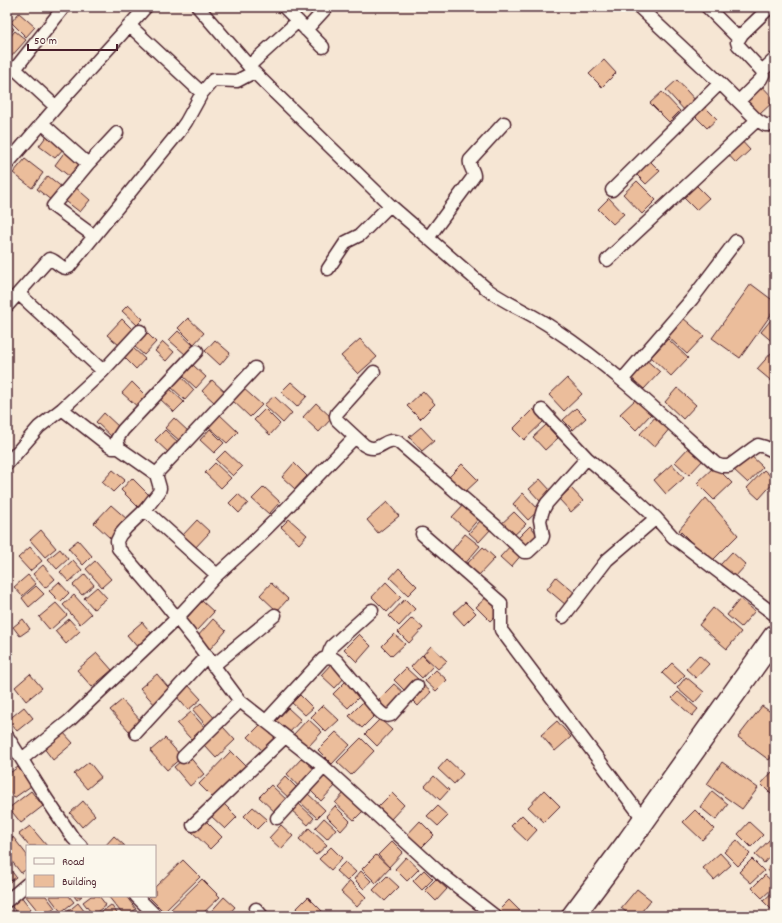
<svg xmlns="http://www.w3.org/2000/svg" width="782" height="923" font-family="Dekko,sans-serif">
<style>
.building{fill:#ebbd9b;stroke:#4a1f2b}
.lines{fill:none;stroke-linecap:round;stroke-linejoin:round}
.street-casing{stroke:#4a1f2b;stroke-width:15}
.highway-casing{stroke:#4a1f2b;stroke-width:25}
.street{stroke:#fbf7ec;stroke-width:12}
.highway{stroke:#fbf7ec;stroke-width:22}
</style>
<rect width="100%" height="100%" fill="#f6e6d4"/>
<filter id="ink" filterUnits="userSpaceOnUse"><feTurbulence type="fractalNoise" baseFrequency=".025" numOctaves="2"/><feDisplacementMap in="SourceGraphic" scale="8" xChannelSelector="R" yChannelSelector="G"/><feConvolveMatrix kernelMatrix="1 2 1 2 8 2 1 2 1" color-interpolation-filters="sRGB"/></filter>
<g filter="url(#ink)">
<path class="building" d="M19,13L35,27L26,37L11,22Z
M7,23L14,29L7,37Z
M15,31L26,40L10,58L7,55V40Z
M604,60L616,73L602,87L589,74Z
M677,80L697,102L686,112L666,90Z
M759,83L775,100L759,115L743,99Z
M662,92L680,111L669,122L650,103Z
M704,106L717,119L707,128L694,115Z
M48,134L65,147L55,158L39,146Z
M739,138L750,150L736,163L725,151Z
M66,150L81,162L70,177L55,165Z
M25,159L43,173L32,188L13,173Z
M649,160L660,171L646,184L635,173Z
M48,176L63,188L52,201L37,189Z
M637,181L656,200L642,214L623,194Z
M695,184L709,198L696,210L682,196Z
M74,186L90,200L80,212L63,199Z
M609,198L624,214L613,224L598,209Z
M751,284L775,302V309L740,358L712,338Z
M128,305L143,319L137,325L122,311Z
M775,315V344L761,332Z
M188,318L204,333L194,344L178,328Z
M683,318L704,336L687,354L667,336Z
M122,319L133,330L119,345L107,335Z
M178,331L194,346L186,355L169,340Z
M146,332L156,342L144,355L134,346Z
M360,339L377,357L358,374L341,356Z
M668,339L688,358L671,376L651,357Z
M215,340L230,353L220,365L205,351Z
M163,342L174,352L166,361L155,351Z
M132,347L145,359L136,369L123,356Z
M772,352L775,355V384L757,369Z
M644,358L660,372L644,389L628,375Z
M193,365L206,377L196,388L183,376Z
M181,376L194,390L185,400L171,387Z
M567,378L582,394L564,411L549,395Z
M212,380L225,392L215,403L202,391Z
M132,382L148,398L139,408L122,393Z
M291,382L307,396L297,407L281,392Z
M169,388L184,402L174,412L159,398Z
M243,388L262,405L250,417L232,400Z
M677,388L696,405L683,419L665,402Z
M423,391L435,404L420,419L407,406Z
M274,396L292,413L283,423L264,405Z
M636,399L651,414L636,430L620,414Z
M316,403L332,418L319,432L303,417Z
M576,408L586,418L573,430L563,420Z
M265,409L280,424L270,435L254,420Z
M533,409L544,421L524,440L513,429Z
M104,413L120,428L112,437L96,422Z
M219,414L238,432L227,443L208,426Z
M657,415L671,427L654,447L640,434Z
M174,418L189,432L180,441L165,428Z
M546,425L558,438L545,450L533,437Z
M421,427L434,441L422,451L409,437Z
M210,429L224,443L214,453L200,440Z
M165,430L180,444L170,454L155,440Z
M691,445L705,458L689,475L675,462Z
M225,451L242,467L233,476L216,460Z
M748,453L763,467L748,483L733,469Z
M215,463L231,478L221,488L205,473Z
M294,463L307,476L295,489L282,477Z
M462,464L478,480L464,493L449,477Z
M672,464L684,478L666,494L654,480Z
M715,466L732,483L714,500L697,483Z
M113,470L125,480L113,492L102,482Z
M764,470L775,480V481L759,499L747,488Z
M132,478L149,495L138,507L121,490Z
M540,479L551,491L540,501L529,489Z
M264,487L280,502L269,514L252,499Z
M571,488L583,501L571,512L559,499Z
M523,493L539,510L528,520L513,504Z
M238,494L248,503L239,513L229,503Z
M706,498L738,535L711,562L679,530Z
M387,502L399,516L378,533L367,520Z
M465,503L480,517L468,531L452,517Z
M111,505L128,520L111,539L94,523Z
M514,512L526,524L511,538L499,526Z
M289,519L307,535L299,544L281,527Z
M482,519L492,528L479,542L469,533Z
M197,520L210,532L194,549L181,537Z
M530,526L540,537L526,550L516,540Z
M41,530L56,548L45,557L30,540Z
M465,534L480,546L464,565L450,553Z
M78,540L92,556L83,565L68,548Z
M513,543L523,553L511,567L500,557Z
M30,547L42,561L30,571L18,558Z
M483,547L495,558L478,576L466,565Z
M60,549L68,559L57,569L48,559Z
M732,552L746,565L734,578L720,565Z
M73,560L82,570L69,582L60,572Z
M95,561L111,579L102,587L86,569Z
M43,565L55,579L45,588L33,574Z
M399,568L417,586L408,595L390,578Z
M85,574L94,585L82,595L73,585Z
M28,575L36,584L22,596L14,587Z
M556,577L576,594L566,605L547,589Z
M59,582L69,593L60,602L49,591Z
M386,582L401,597L387,612L372,597Z
M271,583L288,599L277,611L260,595Z
M36,586L44,594L29,607L22,598Z
M97,587L107,598L94,609L84,598Z
M492,592L506,606L490,621L476,607Z
M74,595L91,614L80,624L63,605Z
M405,599L415,609L399,626L389,616Z
M740,599L755,611L741,627L727,615Z
M202,601L214,612L196,631L185,620Z
M465,602L476,613L464,625L453,613Z
M56,603L67,615L50,630L39,617Z
M713,608L741,632L727,649L699,625Z
M412,618L423,628L409,643L398,632Z
M23,619L30,629L20,636L13,627Z
M69,619L80,631L66,644L55,631Z
M213,619L226,631L210,649L197,637Z
M142,622L154,636L139,649L127,635Z
M359,634L371,646L357,662L344,649Z
M394,634L405,644L392,656L382,646Z
M431,646L447,661L438,669L423,655Z
M97,653L112,670L92,687L77,670Z
M422,655L433,666L422,678L411,667Z
M699,655L709,664L696,678L686,669Z
M332,663L346,676L335,688L321,675Z
M672,663L685,675L675,685L662,673Z
M406,668L419,680L407,693L394,680Z
M436,670L447,680L436,691L425,681Z
M30,674L42,688L26,701L15,687Z
M157,674L172,692L156,706L140,688Z
M686,677L704,692L694,703L677,688Z
M347,680L362,694L348,708L333,694Z
M394,684L405,694L389,711L378,700Z
M422,684L431,692L418,706L409,697Z
M188,685L201,699L188,710L176,696Z
M678,692L698,709L692,716L672,698Z
M300,695L313,708L305,715L292,703Z
M122,700L142,722L130,732L110,710Z
M363,702L376,714L362,728L349,716Z
M201,703L218,722L209,729L193,710Z
M323,705L339,720L326,732L311,717Z
M762,706L775,715V752L769,760L738,737Z
M24,707L33,718L17,731L8,720Z
M288,708L301,720L289,733L276,721Z
M191,712L205,728L191,739L177,724Z
M308,719L322,732L307,748L293,735Z
M380,719L392,730L377,746L365,734Z
M557,721L571,737L555,751L541,735Z
M262,723L278,737L264,752L248,737Z
M223,727L235,740L216,758L204,745Z
M62,731L73,743L53,760L43,747Z
M336,732L350,745L332,764L318,750Z
M165,738L182,757L167,770L150,751Z
M361,738L374,751L351,775L337,762Z
M231,751L246,766L214,799L199,784Z
M188,755L204,774L190,786L174,767Z
M302,758L317,772L301,789L287,774Z
M447,759L463,774L454,784L438,769Z
M89,762L101,777L87,789L74,774Z
M722,762L758,788L742,809L707,784Z
M18,767L31,786L14,798L7,789V775Z
M324,772L337,784L321,801L308,788Z
M772,772L775,775V798L761,784Z
M285,776L299,790L290,799L276,786Z
M434,776L449,790L440,800L425,786Z
M271,785L289,802L277,814L259,797Z
M544,790L560,806L544,822L528,807Z
M31,791L43,806L21,823L9,808Z
M712,791L728,804L716,820L700,807Z
M306,792L325,810L317,818L298,800Z
M344,793L363,811L354,820L335,803Z
M392,793L404,805L391,819L378,807Z
M83,801L95,815L82,827L70,813Z
M223,803L237,817L225,829L211,816Z
M298,803L314,818L308,825L291,810Z
M335,806L350,821L341,831L326,816Z
M437,806L448,816L438,826L427,816Z
M253,807L267,819L257,829L244,816Z
M695,810L714,829L702,840L683,822Z
M522,815L537,830L527,841L511,826Z
M203,818L222,837L210,849L191,831Z
M324,818L336,829L327,839L315,828Z
M420,821L434,835L419,850L405,837Z
M749,822L763,835L751,847L738,834Z
M281,825L293,836L281,849L269,838Z
M30,826L47,846H29L19,834Z
M309,828L327,845L316,855L299,839Z
M114,836L125,846H105Z
M13,837L27,855V869L21,873L7,855V842Z
M770,839L775,843V850L764,863L755,855Z
M737,840L750,854L738,866L724,852Z
M392,841L403,852L389,867L378,855Z
M331,847L342,858L331,870L319,859Z
M720,853L731,865L714,880L703,868Z
M376,855L390,868L376,883L362,869Z
M406,857L419,869L407,881L395,869Z
M752,859L764,871L751,883L739,872Z
M183,860L200,877L164,912L148,896H155V887Z
M775,861V878L767,869Z
M345,862L356,872L347,881L336,871Z
M7,865L16,877L7,884Z
M424,870L433,879L422,890L413,881Z
M361,871L371,881L364,889L354,879Z
M765,875L775,884V886L762,898L752,888Z
M387,876L399,887L385,901L373,890Z
M202,879L220,897L200,916H166L165,915Z
M436,879L447,889L436,901L425,890Z
M350,881L366,897L357,907L341,892Z
M637,889L651,900L638,916H631L621,908Z
M775,890V913L763,901Z
M27,892V896H46L55,908L44,916H42L24,894Z
M20,895L34,913L31,916H19L9,903Z
M49,896H69L74,902L61,912Z
M74,896H82L77,900Z
M91,896H99L106,905L93,915L83,902Z
M108,896H126L136,909L127,916H124Z
M224,897L235,907L227,916H207Z
M308,897L323,912L320,916H301L295,910Z
M509,900L525,916H503L498,911Z
M78,903L88,916H69L66,913Z
M111,905L119,916H96Z"/>
<g class="lines">
<g class="street-casing">
<path id="street" d="M198,7L254,72L275,93L390,205L488,290C509,305 533,314 554,329C613,368 664,417 716,464L722,466H729L752,449L758,445L765,447L775,452
M284,7L323,47
M639,7L720,83
M707,7L739,39
M130,26L202,93
M306,30L327,7
M249,66L298,21
M762,71L775,59
M739,101L761,79L763,75L762,71L738,45L737,42L742,34L770,7
M56,107L15,69L64,7
M42,123L88,164
M7,164L62,100L146,7
M612,190L720,83L757,120L765,125H770L775,124
M94,236L53,206L88,164L117,133
M428,238L474,176C474,170 468,166 470,160L504,123
M607,260L757,120
M328,269L346,242L360,235L390,205
M19,294L103,371
M7,306L49,259C57,260 61,271 69,267L179,132L186,122L202,93L213,80L237,81L254,72
M197,351L123,430L117,439L119,448L156,474L160,488L159,492L145,510L126,528L120,535L117,541L118,548L155,591L196,642L240,701L324,767L440,873L495,916
M374,372L337,413L336,416L337,420L364,445C379,455 384,436 398,442L496,526L524,552H528L542,539L543,536L540,520L543,510L547,503L587,458
M622,380L692,299L736,241
M62,409L108,445L113,448H119
M542,410L587,458L632,496L656,518L673,537L775,615
M7,464L39,427L62,409L103,371L140,331
M156,474L255,368
M145,510L217,575
M422,534L501,603V630L644,820
M563,617L607,560L656,518
M328,656L330,650L332,646L372,610
M213,666L275,615
M266,721L323,659C329,656 332,657 337,661L378,710C382,714 385,717 391,715L417,686
M136,733L207,656
M7,736L46,798L73,838L81,846
M183,757L240,701
M22,759L69,721L177,618L217,575L253,542L282,513L355,437
M277,818L324,767
M193,825L285,737
M136,896L156,916
M7,901L27,884
M256,909L262,916"/>
</g>
<g class="highway-casing">
<path id="highway" d="M573,916L629,841L775,636"/>
</g>
<use href="#street" class="street"/>
<use href="#highway" class="highway"/>
</g>
</g>
<rect width="782" height="923" fill="none" stroke="#fbf7ec" stroke-width="24"/>
<rect x="12" y="12" width="758" height="899" fill="none" stroke="#4a1f2b" stroke-width="1.5" filter="url(#ink)"/>
<rect x="26" y="845" width="130" height="52" fill="#fbf7ec" stroke="#b4a19f"/>
<rect x="34" y="858" width="20" height="6" fill="#fbf7ec" stroke="#b4a19f"/>
<text x="62" y="865" font-size="12" fill="#4a1f2b">Road</text>
<rect x="34" y="875" width="20" height="12" fill="#ebbd9b" stroke="#b4a19f"/>
<text x="62" y="885" font-size="12" fill="#4a1f2b">Building</text>
<path d="M28 44v6h89v-6" fill="none" stroke="#4a1f2b" stroke-width="2"/>
<text x="34" y="44" font-size="12" fill="#4a1f2b" stroke="#fbf7ec" stroke-width="3" paint-order="stroke">50 m</text>
</svg>
